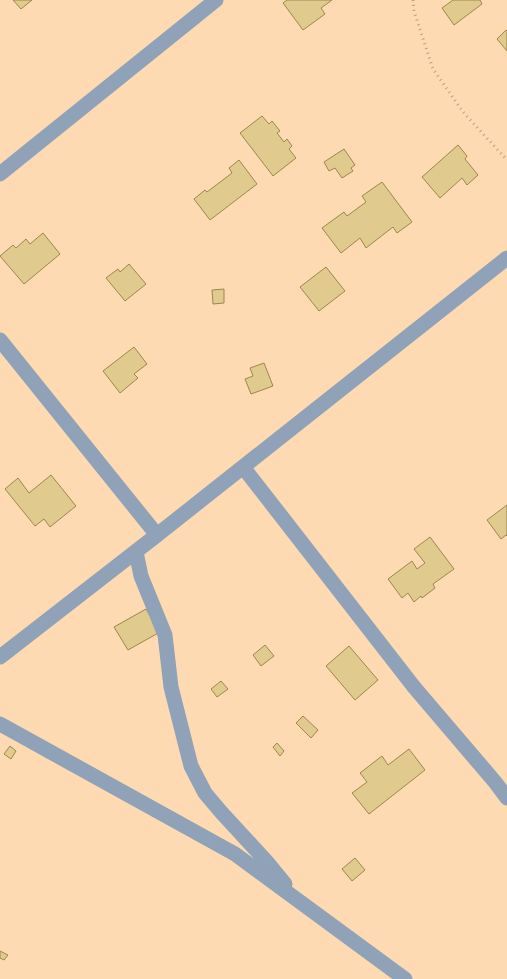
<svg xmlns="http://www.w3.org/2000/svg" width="507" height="979" font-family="Ubuntu,sans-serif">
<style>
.building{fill:#e0ca8e;stroke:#9c874c}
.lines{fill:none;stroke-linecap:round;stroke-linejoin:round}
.path{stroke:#bd9f7e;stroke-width:3;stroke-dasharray:1 4;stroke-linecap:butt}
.minor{stroke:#8fa2b7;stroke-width:15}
</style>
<rect width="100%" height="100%" fill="#fedab3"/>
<path class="building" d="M13,0H32L21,9Z
M287,0H332L321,8L325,14L303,30L283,3Z
M453,0H480L482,4L454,25L442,8Z
M506,30L507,31V51L497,39Z
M262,116L269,124L272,121L280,131L277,133L284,142L287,139L292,146L289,149L296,158L273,176L240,133Z
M458,145L467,156L465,159L478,175L467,185L462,178L440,198L422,177Z
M344,149L355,165L351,168L353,171L342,178L335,168L329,171L324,162Z
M239,160L257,184L210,220L194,199L205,190L207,192L232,173L229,168Z
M382,182L412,222L397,233L393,227L366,248L360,238L341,253L322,228L344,212L347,216L366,202L362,196Z
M43,233L60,254L24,284L0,256L13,245L16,248L26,239L30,244Z
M129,264L146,284L125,301L106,278L118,269L120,272Z
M326,267L345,291L319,311L300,287Z
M224,289V303L213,304L212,290Z
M134,347L147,364L134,374L138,378L120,393L103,371Z
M264,363L273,386L251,394L245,379L253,376L250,368Z
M51,475L76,506L50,527L44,519L35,526L5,489L18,478L29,493Z
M507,505V536L506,535L501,539L487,520Z
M430,537L454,569L433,584L435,588L422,598L421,596L414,602L408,593L402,598L388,579L412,561L417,569L425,563L414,549Z
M146,609L160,632L128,650L114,627Z
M265,645L274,656L261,666L253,655Z
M349,646L378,680L355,700L326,666Z
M221,681L228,689L217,697L211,689Z
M303,716L318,730L311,738L296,723Z
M277,743L284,751L280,756L273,747Z
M10,746L16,751L11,759L4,754Z
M409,749L425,770L369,814L352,793L367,782L360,773L382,756L388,765Z
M355,858L365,870L352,881L342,869Z
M0,951L8,955L4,960L0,958Z"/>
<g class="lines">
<path class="path" d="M413,0L414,11L433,69L463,112L507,160"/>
<path class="minor" d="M0,174L216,0
M0,340L157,535
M243,467L414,687L495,782L507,798
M136,552L141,576L165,635L171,687L191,766L205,793L221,812L267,862L285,884
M0,657L157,535L507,258
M0,724L235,854L405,979"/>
</g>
</svg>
